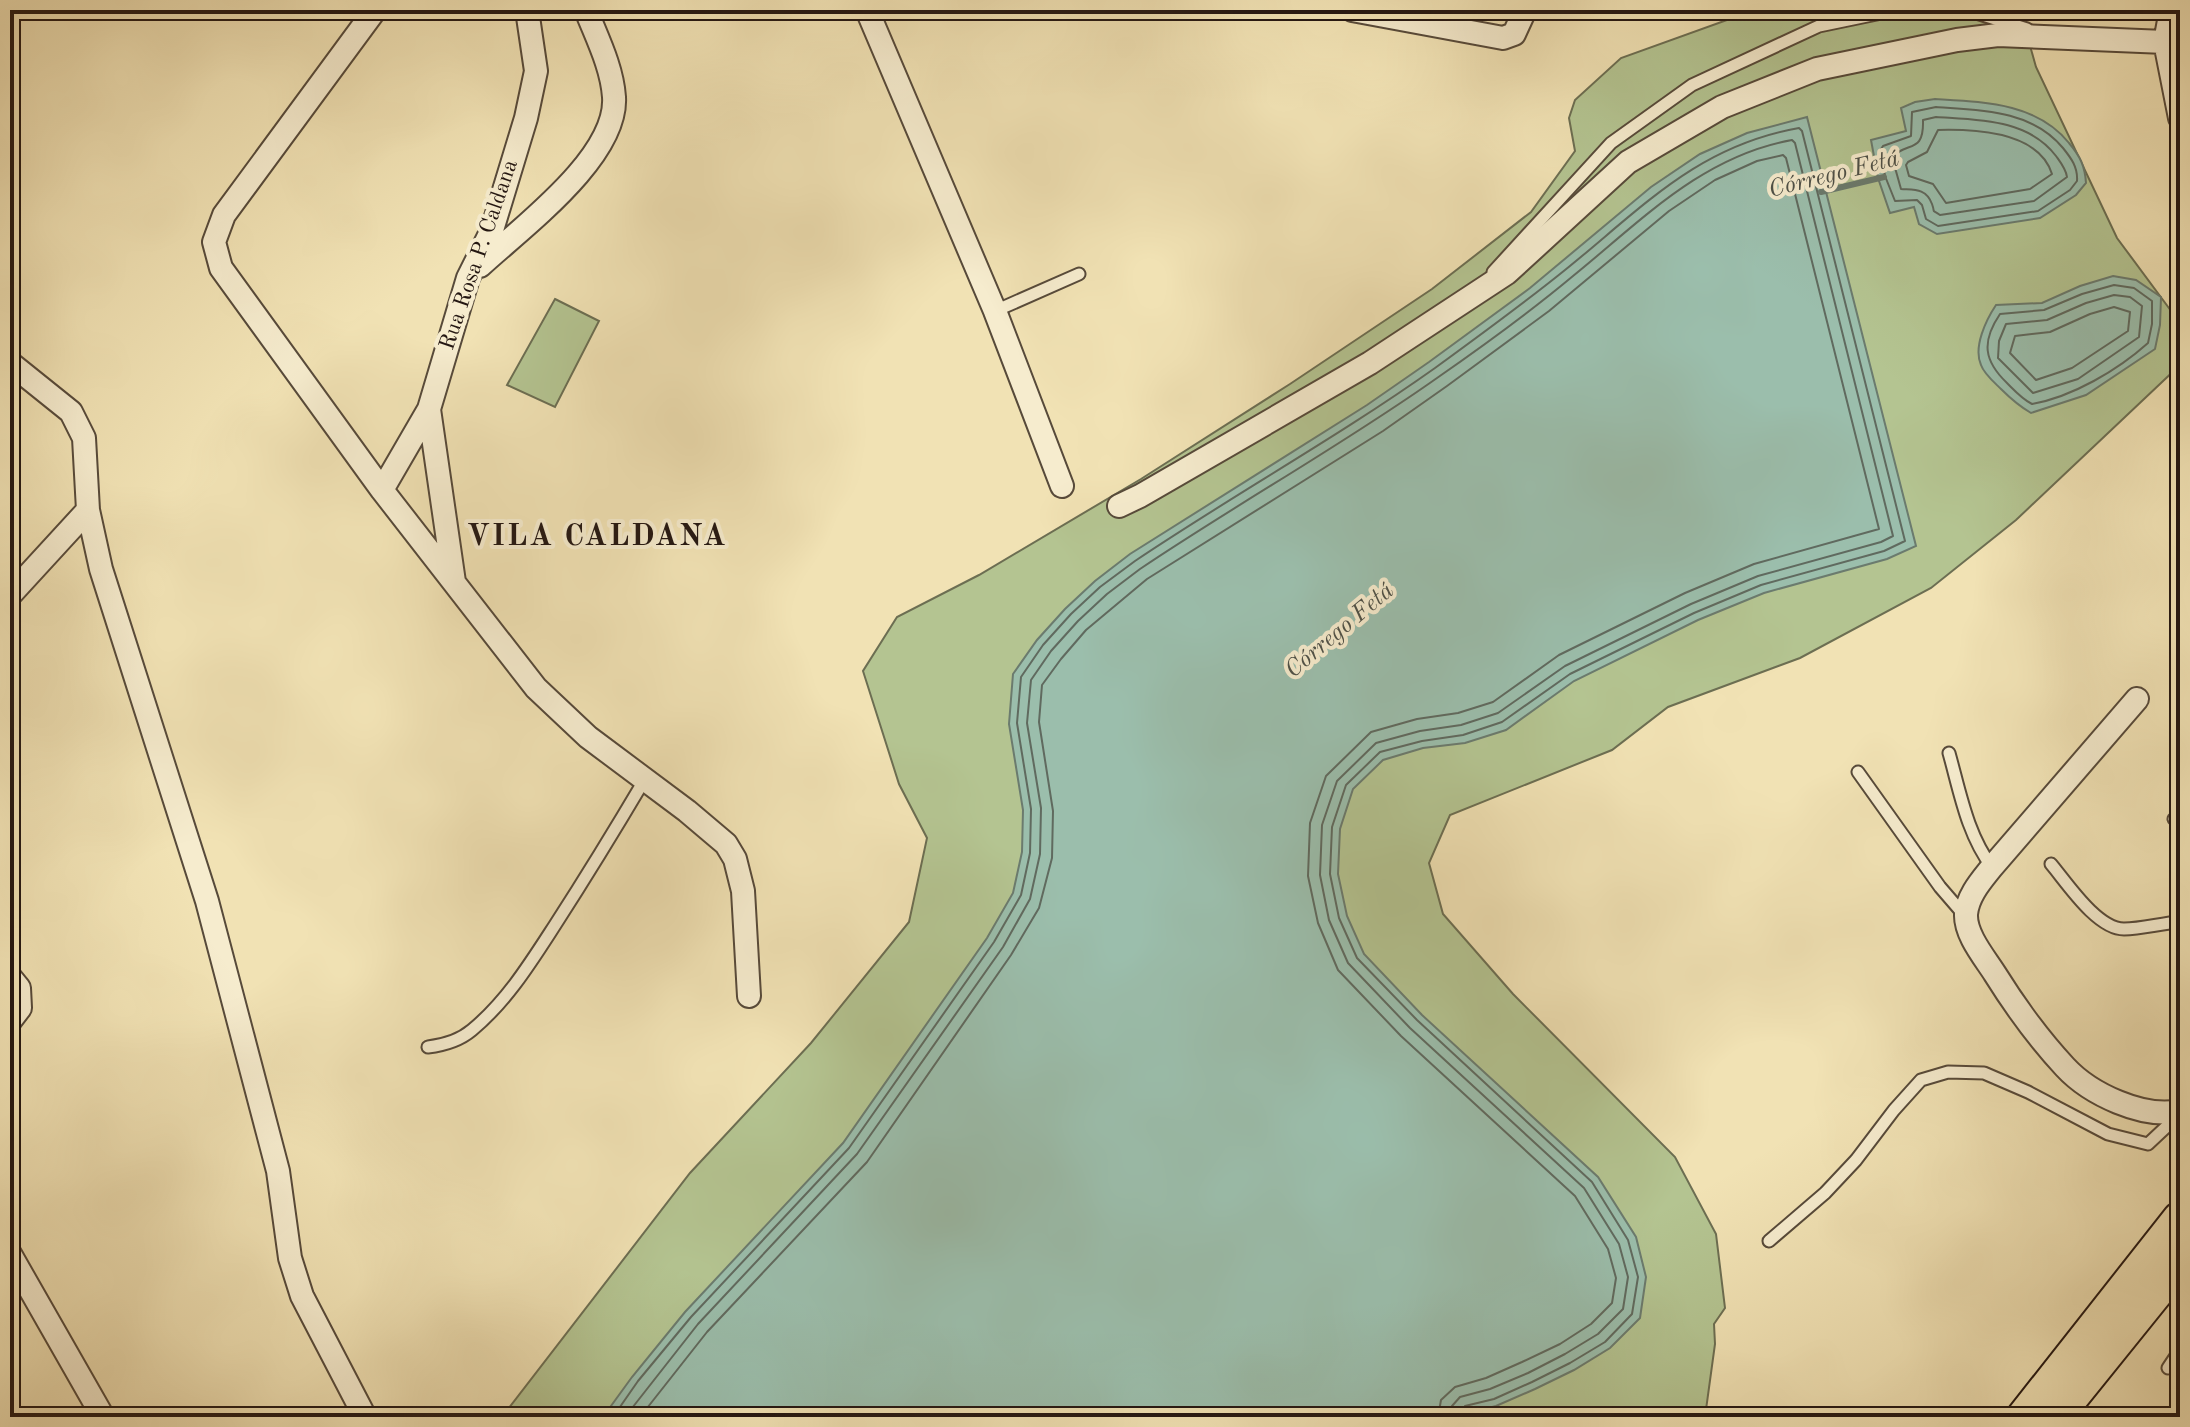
<svg xmlns="http://www.w3.org/2000/svg" width="2190" height="1427" font-family="'Old Standard TT',serif">
<style>
.green{fill:#b4c491;stroke:#6c6e52;stroke-width:2}
.water{fill:#9bbeac;stroke:#6b7b6e;stroke-width:2}
.lines{fill:none;stroke-linecap:round;stroke-linejoin:round}
.shore{stroke:#606a5f;stroke-width:2}
.stream{stroke:#6b7b6e;stroke-width:6}
.lane-casing{stroke:#574a3a;stroke-width:15}
.street-casing{stroke:#574a3a;stroke-width:26}
.primary-casing{stroke:#241712;stroke-width:38}
.lane{stroke:#f6ecce;stroke-width:11}
.street{stroke:#f6ecce;stroke-width:22}
.primary{stroke:#f1e2b4;stroke-width:34}
.labels{text-anchor:middle;dominant-baseline:central;stroke-width:8;stroke-linejoin:round;paint-order:stroke}
.street-label{font-size:22px;fill:#241712;stroke:#f6ecce}
.water-label{font-size:24px;font-style:italic;fill:#4e5148;stroke:#f6ecce}
.district-label{font-size:30px;font-weight:bold;letter-spacing:2px;fill:#241712;stroke:#f6ecce}
</style>
<rect width="100%" height="100%" fill="#f1e2b4"/>
<filter id="stains"><feTurbulence type="fractalNoise" baseFrequency=".0025" numOctaves="4"/><feColorMatrix values="0 0 0 0 .2 0 0 0 0 .09 0 0 0 0 .02 0 0 0 .5 -.17"/></filter>
<radialGradient id="worn" r=".72"><stop offset=".6" stop-color="#630" stop-opacity="0"/><stop offset="1" stop-color="#630" stop-opacity=".3"/></radialGradient>
<path class="green" d="M1775,10H2020L2036,67L2117,238L2180,323V365L2016,520L1931,588L1800,658L1668,707L1612,750L1450,815L1429,863L1443,914L1513,994L1675,1157L1716,1234L1725,1308L1714,1324L1715,1344L1705,1417H502L690,1173L811,1043L909,922L927,838L899,784L863,671L897,617L979,575L1141,479L1290,384L1432,289L1531,212L1575,151L1569,118L1575,100L1621,58L1738,16Z
M555,299L599,321L555,407L507,385Z"/>
<path class="water" d="M1935,99C1984,102 2037,103 2069,143C2080,156 2085,166 2086,183L2076,195L2040,218L1937,234L1919,224L1914,207L1890,213L1878,178L1871,140L1906,131L1901,108L1915,102Z
M1807,117L1916,546L1887,559L1764,593L1698,620L1574,681L1506,730L1465,743L1423,748L1383,760L1353,789L1340,829L1338,874L1347,916L1364,954L1422,1015L1598,1177L1636,1237L1646,1277L1640,1318L1610,1348L1574,1370L1535,1389L1496,1406L1454,1417H603L632,1377L685,1312L843,1143L987,938L1013,893L1022,852L1023,810L1009,724L1013,674L1037,640L1065,609L1095,581L1130,554L1367,405L1429,362L1530,288L1651,187L1700,154L1747,133Z
M2113,276L2136,280L2161,297L2160,325L2155,349L2086,395L2031,413C2019,406 2011,399 2001,389C1995,383 1984,374 1981,365C1973,347 1986,320 1996,305L2042,303L2080,286Z"/>
<g class="lines">
<path class="shore" d="M1936,107C1981,110 2032,110 2063,148C2071,158 2078,167 2077,181L2070,190L2038,211L1938,226L1926,219L1922,205L1917,200L1895,201L1885,176L1881,149L1883,146L1911,136L1912,112Z
M1936,117C1979,120 2028,119 2056,156C2061,163 2066,169 2067,177L2034,201L1940,215C1930,208 1936,215 1932,204C1926,188 1914,190 1901,189L1892,157C1908,141 1924,154 1923,120Z
M1938,130C1975,129 2039,132 2052,174L2030,189L1946,203L1933,184L1909,176L1906,165L1908,162L1927,152Z
M2114,285L2134,288L2152,301V324L2148,343C2118,370 2072,397 2032,404C2022,399 2015,391 2007,383C1984,361 1981,342 2000,314L2044,310L2082,294Z
M2114,295L2130,297L2142,306L2139,337L2078,379L2033,393L1998,358L1999,341L2006,324L2047,320L2086,303Z
M2114,307L2130,312L2128,331L2072,368L2036,380L2010,353L2015,336L2050,332L2090,314Z
M613,1417L638,1381L691,1317L849,1148L994,942L1021,895L1030,853L1031,809L1017,723L1021,677L1043,645L1071,614L1100,587L1135,561C1233,495 1338,437 1435,368C1479,336 1523,304 1565,270C1642,208 1697,146 1799,128L1802,131L1905,541L1884,551L1761,585L1694,613L1570,674L1502,722L1463,735L1422,741L1380,752L1346,785L1332,827L1330,874L1339,918L1357,958L1417,1020L1592,1182L1628,1240L1638,1277L1632,1314L1605,1342L1570,1363L1532,1382L1494,1399L1465,1406L1460,1417
M625,1417L698,1324L857,1154L1003,947L1030,899L1040,854L1041,808L1027,723L1031,680L1051,651L1078,621L1107,594L1140,569C1238,503 1341,446 1437,378C1483,346 1530,312 1573,276C1641,221 1702,156 1792,140L1795,143L1893,536L1881,542L1758,576L1691,604L1565,666L1498,713L1461,725L1420,731L1376,743L1337,781L1322,825L1320,875L1329,920L1348,963L1410,1028L1584,1188L1619,1244L1628,1277L1623,1309L1598,1334L1565,1354L1528,1373L1490,1389L1460,1397L1452,1406L1450,1417
M640,1417L707,1332L867,1162L1011,955L1039,908L1052,858L1053,811L1039,722L1042,685L1061,659L1086,630L1147,579L1383,431L1447,386L1549,311L1669,211L1715,180L1757,161L1783,155L1786,158L1879,529L1754,564L1685,593L1559,655L1493,702L1458,713L1417,719L1371,732L1326,776L1310,823L1308,876L1318,923L1338,970L1401,1036L1575,1196L1608,1249L1616,1278L1612,1303L1591,1324L1560,1344L1522,1362L1486,1378L1455,1387L1441,1400L1438,1417"/>
<path class="stream" d="M1821,192L1884,177"/>
<g class="lane-casing">
<path id="lane" d="M1493,272L1611,143L1692,85L1819,26L1896,10L1970,11L2027,29
M995,311L1079,274
M1949,753C1960,792 1967,834 1992,867
M1858,772L1940,887L1965,916
M2174,819L2180,823
M2051,864C2067,883 2097,929 2124,929C2142,929 2162,923 2180,922
M428,1047C445,1045 459,1041 472,1030C507,1001 531,962 555,925C586,877 616,828 645,779
M1769,1241L1825,1193L1856,1160L1894,1110L1921,1080L1948,1072L1984,1073L2028,1092L2108,1134L2148,1144L2180,1114
M2168,1368L2180,1350"/>
</g>
<g class="street-casing">
<path id="street" d="M375,10L224,215L214,242L221,268L382,490L536,688L588,737L687,811L726,844L735,859L743,891L749,996
M867,10L995,311L1062,486
M1352,10L1503,38L1514,34L1525,10
M2171,10L2165,42L2180,118
M480,266C521,228 618,157 614,97C612,67 597,38 586,10
M10,363L71,412L84,438L88,510L101,569L207,901L278,1171L290,1258L302,1296L365,1417
M429,409L454,582
M382,490L429,409L468,278L492,230L526,118L536,71L527,10
M1119,506L1140,496L1370,363L1507,273L1628,162L1722,107L1817,69L1957,40L1998,35L2165,42
M10,595L88,510
M2137,699L1992,867C1981,881 1968,895 1966,914C1965,935 1985,958 1995,974C2015,1006 2039,1039 2065,1067C2090,1094 2143,1119 2180,1111
M10,977L19,988L20,1008L10,1021
M10,1254L103,1417"/>
</g>
<g class="primary-casing">
<path id="primary" d="M2024,1417L2180,1219
M2055,1417L2180,1262"/>
</g>
<use href="#lane" class="lane"/>
<use href="#street" class="street"/>
<use href="#primary" class="primary"/>
</g>
<g class="labels">
<g class="street-label">
<text transform="translate(479 255) rotate(-71)">Rua Rosa P. Caldana</text>
</g>
<g class="water-label">
<text transform="translate(1834 175) rotate(-14)">Córrego Fetá</text>
<text transform="translate(1340 631) rotate(-40)">Córrego Fetá</text>
</g>
<g class="district-label">
<text x="597" y="537">VILA CALDANA</text>
</g>
</g>
<rect width="2190" height="1427" fill="none" stroke="#f1e2b4" stroke-width="40"/>
<rect x="12" y="12" width="2166" height="1403" fill="none" stroke="#241712" stroke-width="4"/>
<rect x="20" y="20" width="2150" height="1387" fill="none" stroke="#241712" stroke-width="2"/>
<rect width="100%" height="100%" filter="url(#stains)"/>
<rect width="100%" height="100%" fill="url(#worn)"/>
</svg>
